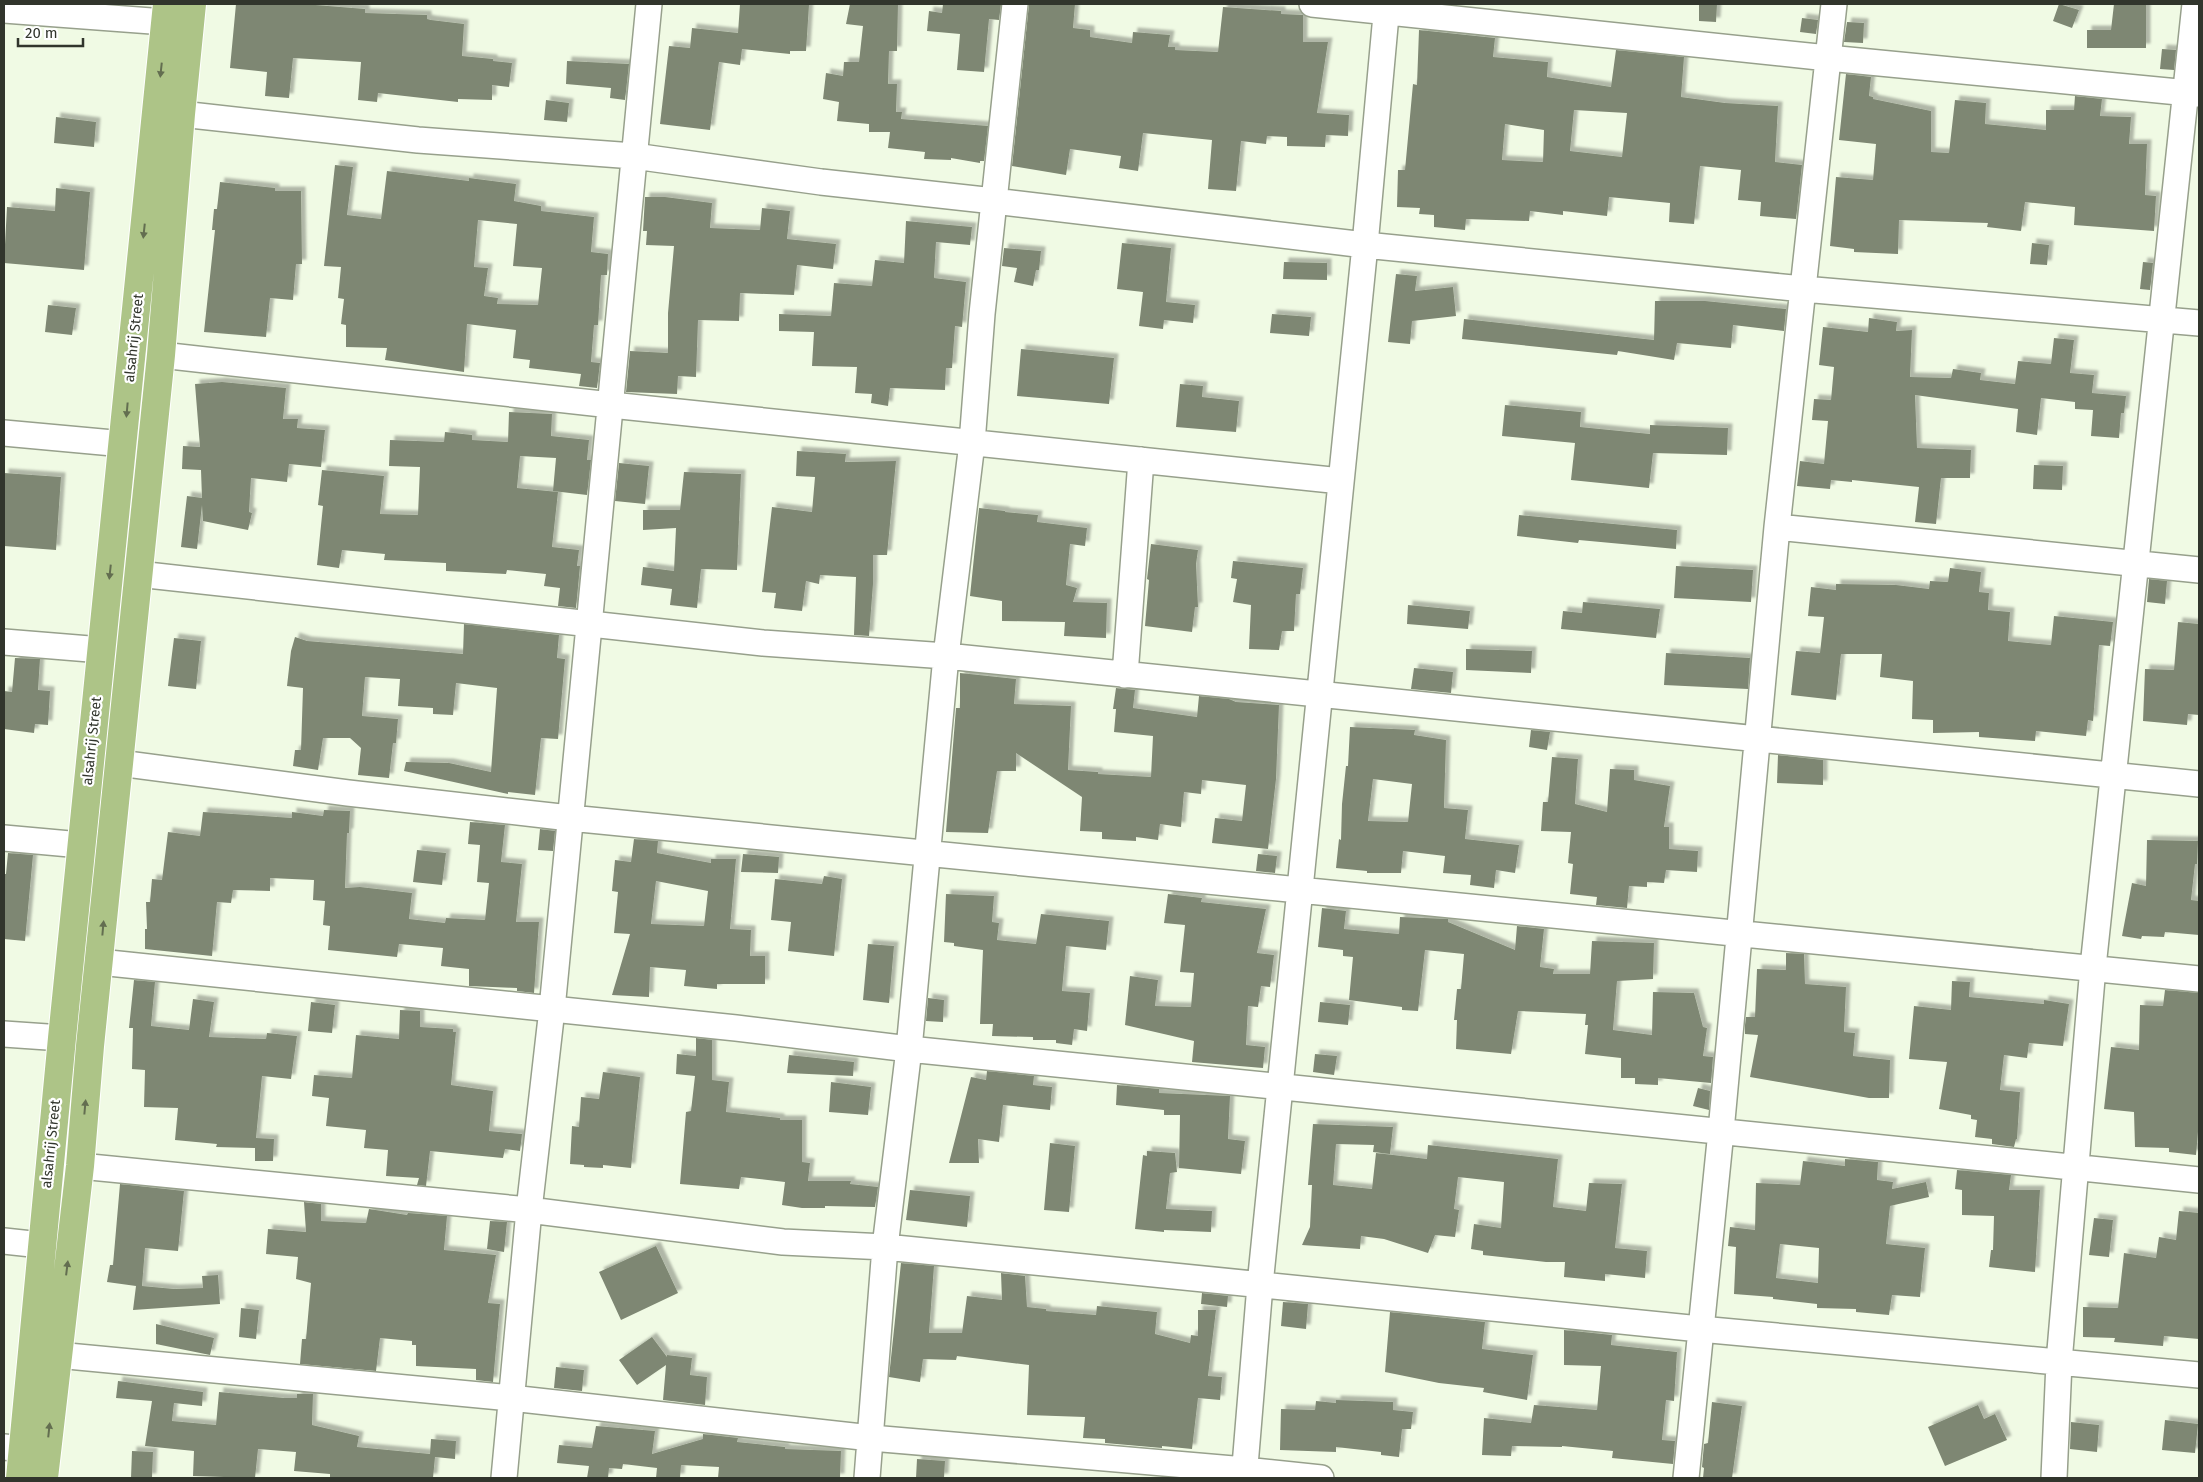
<svg xmlns="http://www.w3.org/2000/svg" width="2203" height="1482" font-family="'Fira Sans',sans-serif">
<style>
.building{fill:#7e8773;fill-rule:evenodd;filter:url(#shadow)}
.lines{fill:none;stroke-linecap:round;stroke-linejoin:round}
.minor-casing{stroke:#97a08c;stroke-width:28}
.major-casing{stroke:#fff;stroke-width:30}
.minor{stroke:#fff;stroke-width:25}
.major{stroke:#adc487;stroke-width:28}
.oneway{fill:#636e50}
.labels{text-anchor:middle;dominant-baseline:central;stroke-width:4.5;stroke-linejoin:round;paint-order:stroke}
.street-label{font-size:14px;fill:#31352c;stroke:#fff}
</style>
<defs>
<filter id="shadow"><feDropShadow dx="4.5" dy="-4.5" stdDeviation="1" flood-color="#0004"/></filter>
</defs>
<rect width="100%" height="100%" fill="#f0fae4"/>
<path class="building" d="M236,4H303L365,9V13L427,15V19L431,20L464,24L462,56L493,59V61L512,63L509,87L492,85V100L458,99V102L378,93L377,102L358,100L361,62L293,58L289,98L265,96L267,72L230,68Z
M740,4L809,5L806,51H790V54L742,49L740,65L719,62L710,130L660,124L669,46L690,48L692,28L738,33Z
M850,4H898L897,51H889L888,84H897L896,112H902L901,119L988,126L984,161H980V163L951,158V160L924,159L925,152L888,148L890,132H869V124L837,121L839,102L823,99L826,73L843,76L844,62H859L863,26L846,24Z
M943,4H1001L999,20L989,19L984,72L957,70L960,34L927,31L929,11L942,13Z
M1029,4H1075L1073,28L1090,30V37L1132,43L1133,32L1170,35L1168,47H1175V50L1218,52L1223,7L1281,11V14L1303,15V42H1328L1317,113L1349,115L1348,136L1326,135L1325,147L1287,146V137L1267,136L1266,144L1241,141L1236,191L1208,189L1212,140L1143,133L1138,171L1119,168L1121,156L1070,149L1066,175L1012,166Z
M1699,4H1717L1716,22L1699,21Z
M2059,4L2079,10L2072,28L2053,21Z
M2114,4H2146V48H2087V30H2111Z
M1802,18L1818,20L1816,34L1800,32Z
M1847,22L1864,23L1863,43L1844,42Z
M1419,30L1495,38L1493,57L1548,62L1547,77L1611,87L1616,50L1684,57L1681,97L1725,103L1778,106L1775,162L1802,165L1796,219L1760,216L1761,202L1738,200L1741,170L1700,166L1694,224L1669,222L1670,203L1609,197L1607,216L1563,211V215L1530,211L1529,221L1466,219L1465,230L1434,227V215L1419,214L1420,208L1397,207L1398,170H1405L1413,84L1417,85ZM1574,110L1627,113L1622,157L1570,151ZM1505,124L1544,130L1543,162L1502,160Z
M2162,49L2176,50L2174,70L2160,69Z
M567,61L629,64L625,100L610,98L611,88L566,84Z
M1846,74L1871,77L1869,96L1873,97V99L1931,111V152L1949,153L1955,100L1986,103L1985,124L2046,130V110H2074L2075,96L2102,99L2100,116L2131,117L2129,144H2147L2145,195L2156,196L2154,231L2074,225L2075,207L2025,202L2021,231L1987,227L1988,223L1899,220L1898,254L1854,252V249L1830,246L1836,177L1873,180L1876,144L1839,140Z
M546,100L569,103L567,122L544,120Z
M56,117L96,122L94,147L54,143Z
M335,165L353,167L347,215L381,219L387,171L469,181V178L516,184L514,201L541,206V211L594,217L591,252L608,254L607,275H601L598,325H594L591,362L600,363L597,388L579,386L581,374L529,368L530,360L513,358L516,330L467,324L464,372L385,360L387,348L346,347V325L341,324L344,299L338,298L341,267L324,266ZM478,220L517,224L513,266L542,268L538,305L497,304L498,298L484,296L488,268L474,267Z
M220,182L275,188V191H301L302,264H296L293,300L270,298L266,337L204,332L215,230H212L214,209H217Z
M56,188L90,192L84,270L4,263L7,207L55,211Z
M645,197H665L712,203L710,228L760,230L762,208L790,211L787,239L836,244L833,269L797,265L794,295L740,293L739,321L698,320L696,377L678,376L677,394L626,392L630,351L668,353V313L674,246L646,245L647,231H643Z
M906,221L972,227L970,245L936,242L934,278L966,282L962,327L955,326L952,368H946L945,390L890,388L888,406L871,403L872,394L855,393L857,367L812,366L814,332L779,331V314L831,316L834,283L872,286L875,260L904,263Z
M1122,243L1171,248L1166,302L1195,305L1193,323L1164,320L1163,329L1139,326L1143,292L1117,289Z
M2032,243L2049,245L2047,265L2030,264Z
M1004,248L1041,251L1039,270H1036L1033,286L1014,282L1017,268L1002,266Z
M1284,262L1327,263V280L1283,279Z
M2143,262L2153,263L2150,290L2140,289Z
M1396,274L1417,276L1415,291L1453,287L1456,316L1412,321L1410,344L1388,342Z
M1655,301H1705L1786,309L1784,331L1733,325L1731,348L1677,343L1674,360L1618,351L1617,355L1462,339L1464,319L1654,340Z
M48,305L76,308L72,335L45,332Z
M1272,314L1311,317L1309,336L1270,333Z
M1869,318L1897,322L1896,331L1912,330L1910,377L1951,378L1953,369L1981,373L1980,380L2015,384L2018,361L2051,364L2054,338L2074,340L2070,373L2094,375L2092,393L2126,396L2124,413H2121L2119,438L2091,436L2093,410L2075,409V402L2041,398L2037,435L2016,432L2018,409L1915,395L1917,448L1971,450L1970,478H1941L1936,524L1915,522L1919,487L1852,480V482L1831,480L1830,489L1797,486L1800,461L1824,464L1828,421L1812,420L1814,399L1831,400L1834,367L1819,365L1823,327L1868,332Z
M1021,349L1114,358L1109,404L1017,396Z
M222,382L286,388L283,419H298L297,428L325,430L321,467L289,464L287,482L251,478L249,512L252,513L248,530L203,521L202,505L197,549L181,547L187,496L202,498L201,470L182,469L183,446L200,447L195,384Z
M1180,384L1203,386L1202,397L1239,401L1236,432L1176,427Z
M1505,405L1581,412L1580,427L1650,434V425L1728,428L1727,455L1653,453L1649,488L1571,480L1575,443L1502,436Z
M509,412L552,414L551,436L589,440L587,460H591L587,495L553,491L556,458L520,456L517,488L558,492L552,547L579,550L577,566H580L576,608L558,606L560,588L544,586L546,574L507,570L506,574L446,571V563L384,560L385,554L342,550L339,568L317,565L323,506L318,505L322,470L384,476L380,514L418,515L420,467L389,466L390,440L444,442L445,432L472,435V440L508,442Z
M797,451L846,454L845,462L896,461L887,555H873V584L869,636L854,635L856,577L820,575L819,584L806,581L802,611L774,608L776,593L762,592L772,507L812,512L815,477L796,476Z
M619,463L649,466L645,504L615,501Z
M2034,465L2063,466L2062,490L2033,489Z
M684,472L741,474L737,570L701,569L697,608L670,605L672,589L641,585L643,567L674,571L676,528L643,530V510H680Z
M4,473L61,477L56,550L4,546Z
M979,508L1005,511V512L1038,515L1037,522L1087,528L1085,546L1070,544L1066,585L1077,588L1073,602L1107,603L1106,638L1064,636L1065,622L1002,621V601L970,596Z
M1519,515L1677,530L1676,549L1579,540L1578,543L1517,536Z
M1151,544L1198,550L1196,564L1198,607H1195L1192,632L1145,626L1149,580L1147,579Z
M1233,561L1303,568L1300,594H1296L1294,631H1282L1279,650L1249,649L1251,605L1233,602L1237,579L1231,578Z
M1676,566L1753,570L1751,602L1674,598Z
M1950,568L1981,572L1979,592L1989,593L1988,610L2010,612L2008,641L2051,645L2054,616L2113,622L2110,646L2099,645L2093,721L2088,720L2086,736L2036,731L2035,741L1979,737V732L1933,733V720L1912,719L1913,681L1880,677L1882,654H1841L1836,700L1791,695L1796,651L1820,653L1824,617L1808,616L1811,587L1836,590V584L1896,585L1929,589L1930,581L1948,582Z
M2149,579L2167,581L2165,604L2147,602Z
M1583,602L1660,609L1656,638L1561,629L1563,611L1582,613Z
M1408,605L1470,611L1468,629L1407,624Z
M2178,622L2199,624V715L2188,714L2187,725L2143,721L2145,669L2174,670Z
M464,624L559,635L557,658L565,659L558,739L541,738L535,795L508,792V794L404,771L406,762L449,763L491,772L497,688L456,683L453,715L433,714V708L398,706L400,679L365,677L362,716L398,719L396,743H393L389,778L358,775L361,748L350,738H323L318,770L293,766L295,750H301L303,688L287,686L291,651L295,637L307,641L463,654Z
M174,638L201,641L196,689L168,686Z
M1466,649L1532,651L1531,673L1466,670Z
M1666,653L1750,658L1748,689L1664,685Z
M15,658L40,659L38,690L50,691L48,725L35,724L34,733L4,729V691L12,692Z
M1414,668L1453,672L1451,693L1411,689Z
M960,673L1016,679L1014,704L1071,706L1068,770L1098,772V774L1151,777L1153,736L1114,732L1116,709H1113L1116,688L1135,690L1133,708L1197,717L1199,696L1229,699L1236,702L1279,705L1276,779L1268,849L1212,843L1215,818L1242,821L1246,785L1202,780L1201,794L1184,792L1181,827L1160,824L1158,840L1136,837V841L1102,839V832L1080,831L1082,797L1016,753V771H997L988,833L946,832L956,708H960Z
M1350,727L1415,730L1414,735L1446,740L1444,808L1468,810L1465,839L1519,845L1515,873L1496,870L1494,888L1470,885L1471,875L1443,873L1445,856L1403,851L1401,873H1367V871L1336,868L1339,839L1341,840L1342,804L1346,766H1348ZM1373,779L1412,784L1408,822L1368,821Z
M1531,730L1550,732L1547,750L1529,747Z
M1778,755L1823,760V785L1777,783Z
M1552,757L1578,759L1575,804L1607,812L1610,769L1634,770V780L1670,786L1664,827H1669V849L1698,851L1697,872L1666,870L1664,883L1647,882V887L1629,886L1627,908L1596,905L1597,897L1570,894L1573,864L1568,863L1571,832L1541,831L1543,802H1548Z
M324,810L350,811L349,833H347L345,888L360,887L412,893L409,919L445,923L446,918L485,920L489,883L477,882L480,845L468,844L470,822L505,825L501,862L522,864L516,922H539L534,993L517,991V988L469,986V969L441,966L443,948L399,944L397,957L328,950L330,926L323,925L325,901L313,900L314,880L270,878V891L233,890L231,903L217,902L212,956L145,949V929H147L146,902H150L152,879L162,880L168,832L200,836L203,812L292,818V812L323,816Z
M540,829L555,831L553,851L538,850Z
M634,839L658,841L657,853L711,863V859H736L730,929L751,930L750,956H765V984H717V989L684,986L686,970L650,967L649,997L612,995L630,934L614,933L618,892L612,891L615,860L631,862ZM656,881L708,891L704,926L651,924Z
M2147,840L2198,841L2197,864H2195L2191,900L2199,901V935L2165,932L2164,937L2142,936L2141,939L2122,936L2132,883L2146,886Z
M417,850L446,853L442,885L413,882Z
M8,853L33,855L25,941L4,939V874H6Z
M743,854L779,857L778,873L741,872Z
M1258,854L1277,856L1275,873L1256,871Z
M824,876L842,879L834,956L788,951L791,922L771,920L775,879L822,884Z
M946,894L994,896L992,922L999,923L997,940L1036,944L1041,914L1109,921L1106,950L1066,946L1062,991L1090,993L1087,1031L1074,1029L1072,1045L1056,1043V1040H1033V1037L992,1036L993,1024H980L983,950L954,946V943L944,942Z
M1168,894L1202,898L1201,902L1266,909L1257,953L1274,955L1270,987L1261,986L1258,1007L1248,1006L1246,1045L1265,1047L1263,1068L1192,1062L1194,1041L1125,1025L1130,976L1158,980L1155,1006L1191,1007L1194,973L1180,972L1185,925L1164,923Z
M1322,908L1346,911L1344,929L1399,934L1400,917L1448,919V922L1515,950L1517,926L1544,929L1540,967L1554,969L1553,974H1590L1592,941L1654,943L1653,979L1617,981L1613,1030L1652,1035L1653,992L1694,993L1703,1027L1707,1028L1703,1056L1713,1057L1711,1083L1658,1078V1085L1635,1084V1078H1621V1058L1585,1054L1588,1025H1585L1586,1014L1518,1011L1511,1054L1456,1049L1457,1020H1454L1457,989H1461L1464,954L1425,950L1418,1011L1402,1010V1007L1349,1000L1353,957L1343,956V950L1318,947Z
M868,944L894,946L889,1003L863,1000Z
M1786,953L1804,954L1805,984L1846,987L1844,1032L1855,1033L1853,1056L1890,1060L1889,1098H1869L1750,1077L1758,1035L1745,1034V1025L1746,1017H1755L1757,969L1786,970Z
M134,980L155,982L151,1026L189,1030L193,999L214,1002L209,1037L266,1039L267,1033L297,1036L291,1079L262,1076L256,1138L274,1139L273,1161H255V1148L216,1147L217,1144L175,1140L178,1108L144,1107L145,1070L132,1069L133,1028H129Z
M1952,981L1970,982L1969,997L2044,1004V1000L2069,1004L2063,1046L2029,1043L2027,1058L2004,1055L2000,1090L2020,1092L2017,1139H2016L2014,1147L1992,1144V1139L1975,1137L1977,1120L1971,1119V1115L1939,1109L1947,1062L1909,1059L1914,1006L1951,1010Z
M2165,990L2199,993V1120L2196,1155L2169,1152V1148L2135,1147L2134,1112L2104,1109L2111,1047L2139,1050L2140,1005L2163,1006Z
M928,998L944,1000L943,1022L926,1021Z
M311,1002L335,1005L332,1033L308,1031Z
M1320,1002L1350,1005L1348,1025L1318,1022Z
M400,1010L420,1011V1027L453,1029V1032H456L451,1085L493,1091L489,1131L522,1134L520,1151L505,1149L503,1158L430,1151L426,1186L417,1185L419,1178L386,1176L388,1150L364,1148L366,1130L326,1126L329,1098L312,1096L314,1075L352,1078L356,1035L399,1039Z
M696,1038L712,1040V1080L729,1082L726,1112L780,1118V1120H802V1162L810,1163L808,1181H851L850,1184L878,1187L875,1207L825,1206V1208H802L782,1205L785,1182L741,1177L739,1189L680,1184L686,1112L691,1111L695,1076L676,1074L677,1054L696,1056Z
M1315,1054L1337,1056L1334,1075L1313,1072Z
M789,1055L854,1062L853,1076L787,1073Z
M987,1071L1034,1076L1033,1085L1052,1087L1050,1110L1003,1105L999,1142L978,1139L979,1163H949L971,1077L986,1080Z
M603,1072L640,1077L631,1168L603,1165V1168L584,1167V1165L570,1164L572,1126L579,1127L581,1097L599,1099Z
M831,1082L871,1087L868,1115L829,1112Z
M1117,1085L1159,1089V1093L1230,1096L1228,1139L1245,1141L1241,1174L1179,1168L1180,1115H1164V1110L1116,1105Z
M1698,1088L1710,1091L1709,1110L1693,1106Z
M1313,1124L1393,1127L1390,1154L1373,1152L1374,1145L1336,1144L1333,1185L1372,1189L1376,1153L1427,1159L1428,1145L1558,1159L1553,1207L1586,1211L1589,1183L1622,1184L1615,1248L1647,1251L1645,1278L1605,1274V1281L1564,1277L1565,1262H1546L1483,1255V1251L1471,1249L1474,1224L1501,1228L1504,1182L1458,1177L1454,1209L1459,1210L1455,1237L1435,1235L1428,1253L1384,1239L1361,1236L1360,1249L1302,1245L1310,1227L1312,1185H1308Z
M1050,1143L1075,1146L1069,1212L1044,1210Z
M1147,1151L1175,1153L1177,1172L1170,1173L1166,1209L1212,1211L1211,1232L1164,1230V1232L1135,1229L1143,1155L1147,1156Z
M1845,1159L1878,1162L1877,1180L1893,1182L1892,1189L1926,1182L1929,1197L1890,1206L1886,1244L1925,1248L1920,1297L1892,1295L1889,1315L1856,1312V1309L1817,1308V1304L1773,1299V1297L1734,1294L1736,1247L1728,1246L1730,1227L1755,1230L1756,1183L1800,1185L1803,1161L1845,1166ZM1780,1244L1819,1248L1818,1283L1776,1278Z
M1957,1170L2011,1175L2009,1190H2040L2035,1272L1989,1267L1991,1250H1993L1994,1216L1962,1215V1190L1955,1189Z
M120,1184L184,1191L178,1251L145,1248L142,1286L174,1289L203,1288L202,1276L218,1275L220,1304L133,1310L136,1286L107,1282L110,1265H113Z
M910,1190L970,1196L967,1227L906,1220Z
M304,1202L321,1204V1221L366,1223L369,1209L407,1215L408,1213L447,1216L444,1250L496,1255L488,1303L500,1304L493,1382L476,1380V1369L416,1366V1345H412V1341L380,1338L376,1371L300,1364L302,1339H306L311,1283L296,1279L298,1257L266,1254L268,1229L306,1232Z
M2179,1211L2199,1213V1339L2164,1336L2163,1346L2114,1342L2115,1338L2083,1337V1307L2118,1308L2124,1253L2156,1258L2159,1237L2176,1240Z
M2094,1218L2113,1220L2109,1257L2089,1255Z
M490,1221L507,1222L504,1252L487,1249Z
M656,1246L678,1293L621,1320L599,1272Z
M901,1263L934,1266L929,1333H962L967,1296L1002,1300L1001,1273L1025,1276L1027,1307L1046,1309V1311L1096,1315L1097,1306L1157,1312L1155,1334L1190,1343L1191,1335L1198,1336V1310H1216L1208,1376L1222,1377L1220,1400L1198,1398L1192,1449L1162,1446V1448L1105,1443V1439L1083,1438L1085,1417L1027,1415L1029,1365L957,1356L956,1360L923,1359L920,1382L889,1377Z
M1202,1293L1228,1296L1227,1307L1201,1304Z
M1283,1302L1308,1304L1306,1329L1281,1326Z
M241,1308L259,1310L256,1339L239,1337Z
M1390,1312L1485,1322L1482,1349L1533,1355L1527,1400L1483,1392L1484,1388L1439,1383L1385,1372Z
M156,1324L214,1338L210,1355L156,1344Z
M1564,1330L1612,1335L1611,1345L1677,1352L1674,1401L1666,1400L1662,1440L1675,1441L1673,1464L1612,1458L1613,1451L1562,1446V1447L1512,1446L1511,1456L1482,1455L1484,1418L1531,1423L1534,1405L1597,1410L1601,1366L1564,1365Z
M652,1337L667,1357V1355L692,1358L690,1375L707,1377L705,1405L663,1400L666,1365L637,1385L619,1360Z
M556,1367L584,1370L582,1391L554,1388Z
M118,1381L203,1392L202,1406L174,1403L172,1421L216,1425L219,1392L284,1398H297V1394H313L312,1425L359,1436L357,1447L430,1454L431,1439L456,1441L455,1459L435,1457L433,1478H330V1474L294,1471L296,1452L258,1449L255,1478L193,1476L194,1451L145,1446L152,1401L116,1398Z
M1336,1400L1393,1402V1410L1413,1412L1411,1429H1402L1399,1457L1381,1455V1452L1336,1447V1452L1280,1450L1281,1409L1315,1410L1316,1401L1336,1403Z
M1712,1402L1742,1406L1732,1478H1703L1704,1468L1702,1467L1704,1444L1708,1443Z
M1978,1405L1984,1419L1995,1414L2007,1440L1945,1466L1928,1427Z
M2165,1420L2198,1424L2195,1453L2162,1450Z
M2071,1422L2099,1425L2097,1452L2070,1449Z
M596,1426L655,1431L652,1454L703,1439V1434L738,1438L737,1442L785,1447V1449L841,1451L840,1478H718L719,1467L681,1465L680,1478H656L657,1468L623,1464L622,1469L609,1468L608,1478H587L589,1466L557,1463L559,1445L592,1448Z
M132,1451L153,1452L152,1478H131Z
M917,1459L945,1461L944,1478H916Z"/>
<g class="lines">
<g class="minor-casing">
<path id="minor" d="M1312,4L1828,58L2199,94
M4,10L165,22
M181,114L418,140L634,156L821,182L994,201L1365,245L1803,289L2199,323
M161,355L611,405L1341,481
M4,433L124,444
M1777,527L2199,570
M138,574L763,643L946,656L2199,784
M4,642L102,650
M1125,675L1141,460
M119,763L348,793L570,818L2199,979
M4,838L81,845
M99,962L736,1028L909,1049L2199,1180
M4,1034L62,1038
M80,1166L529,1210L783,1242L885,1247L1700,1329L2199,1375
M4,1241L41,1245
M57,1355L511,1398L871,1438L1245,1470L1321,1478
M4,1447L23,1449
M504,1478L529,1210L552,1009L649,4
M867,1478L885,1247L909,1049L946,656L972,443L982,314L1015,4
M1244,1478L1260,1285L1365,245L1387,4
M1686,1478L1721,1131L1777,527L1834,4
M2054,1478L2059,1362L2093,967L2195,4"/>
</g>
<g class="major-casing">
<path id="major" d="M20,1478L62,1038L167,4
M44,1478L80,1166L90,1046L161,355L181,114L192,4"/>
</g>
<use href="#minor" class="minor"/>
<use href="#major" class="major"/>
</g>
<defs><path id="oneway-solid" d="M-6-.8H1V-3.2L6.5 0L1 3.2V.8H-6Z" transform="scale(1.25)"/></defs>
<g class="oneway">
<use href="#oneway-solid" transform="translate(161 70) rotate(96)"/>
<use href="#oneway-solid" transform="translate(144 231) rotate(96)"/>
<use href="#oneway-solid" transform="translate(127 410) rotate(95)"/>
<use href="#oneway-solid" transform="translate(110 572) rotate(96)"/>
<use href="#oneway-solid" transform="translate(103 928) rotate(-85)"/>
<use href="#oneway-solid" transform="translate(85 1107) rotate(-85)"/>
<use href="#oneway-solid" transform="translate(67 1268) rotate(-83)"/>
<use href="#oneway-solid" transform="translate(49 1430) rotate(-84)"/>
</g>
<g class="labels">
<g class="street-label">
<text transform="translate(134 338) rotate(-84)">alsahrij Street</text>
<text transform="translate(92 741) rotate(-84)">alsahrij Street</text>
<text transform="translate(51 1144) rotate(-84)">alsahrij Street</text>
</g>
</g>
<rect width="2203" height="1482" fill="none" stroke="#31352c" stroke-width="10"/>
<path d="M18 38v8h65v-8" fill="none" stroke="#31352c" stroke-width="2.5"/>
<text x="25" y="38" font-size="15" fill="#31352c" stroke="#ffffff" stroke-width="4" paint-order="stroke">20 m</text>
</svg>
